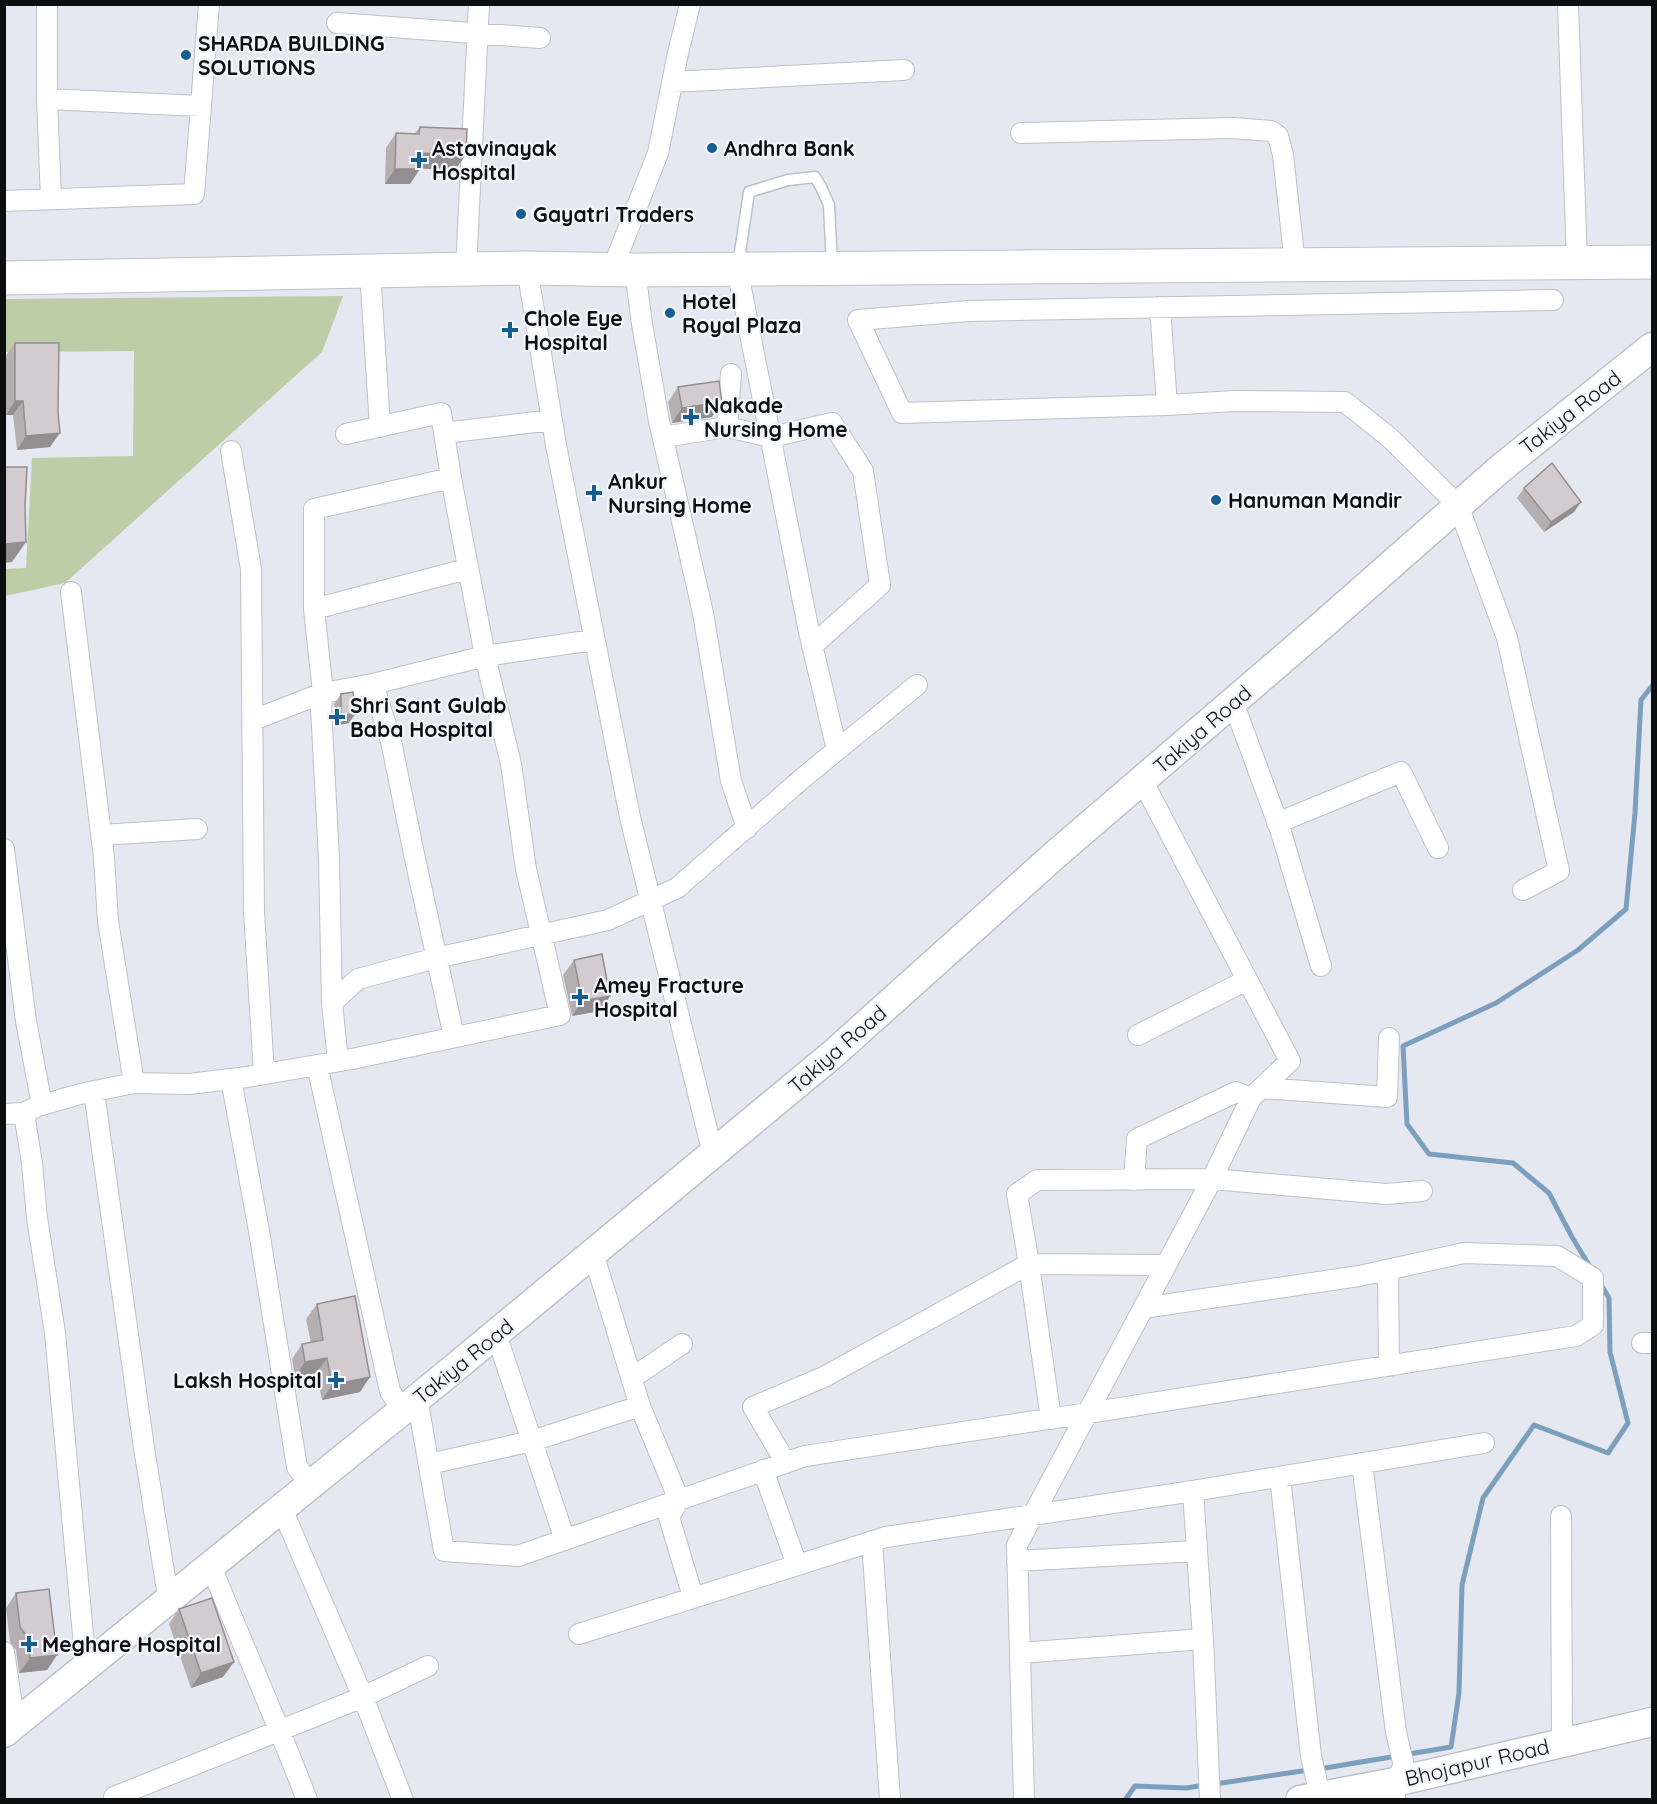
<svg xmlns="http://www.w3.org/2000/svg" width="1657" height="1804" font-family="Quicksand,sans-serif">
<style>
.green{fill:#bdcda7}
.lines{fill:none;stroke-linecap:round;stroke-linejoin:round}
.stream{stroke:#7b9fbd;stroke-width:5}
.lane-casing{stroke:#bdc0c7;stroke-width:13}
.street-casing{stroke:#bdc0c7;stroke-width:22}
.secondary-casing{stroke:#bdc0c7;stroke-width:31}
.highway-casing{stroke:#bdc0c7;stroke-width:35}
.lane{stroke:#fff;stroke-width:10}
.street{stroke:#fff;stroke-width:20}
.secondary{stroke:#fff;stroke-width:28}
.highway{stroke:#fff;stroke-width:33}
.wall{fill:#b5afb2}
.shaded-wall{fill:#948e91}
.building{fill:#d3cbcf;stroke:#948e91;stroke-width:1.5}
.poi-dot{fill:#165d91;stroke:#f3f5fd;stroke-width:2}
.labels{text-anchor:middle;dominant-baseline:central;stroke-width:4.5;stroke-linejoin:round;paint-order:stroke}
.poi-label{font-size:21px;font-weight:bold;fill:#0d0e10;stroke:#f3f5fd;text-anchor:start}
.street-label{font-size:21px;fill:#0d0e10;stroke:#f3f5fd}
</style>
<rect width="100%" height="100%" fill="#e5e8f0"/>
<path class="green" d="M343,296L322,352L65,583L5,596L4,569L26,568L32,458L133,456L134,351L5,352V299Z"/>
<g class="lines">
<path class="stream" d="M1592,1270L1572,1237L1549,1193L1513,1163L1429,1154L1407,1124L1403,1046L1496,1003L1578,950L1626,909L1635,813L1641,700L1652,686
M1319,1769L1451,1747L1459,1693L1462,1585L1483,1498L1534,1425L1608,1453L1628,1423L1610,1352L1609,1298L1600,1283
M1215,1784L1309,1770
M1125,1800L1135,1786L1186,1788L1205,1785"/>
<g class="lane-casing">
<path id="lane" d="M738,266L749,192L788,180L815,177L821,187L829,205L832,265"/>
</g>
<g class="street-casing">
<path id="street" d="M47,4V99L51,199
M1568,4L1577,262
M337,23L540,38
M672,82L904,70
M47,99L201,106
M1021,133L1233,128L1271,131L1278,136L1283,155L1295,264
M4,201L194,194L209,4
M527,268L556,445L630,817L713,1154
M737,268L809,632L837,750
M466,269L479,4
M612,270L658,153L678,53L690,4
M635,270L642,324L659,421L703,613L731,781L747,828
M370,271L380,427
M1160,307L1167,405
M731,374L727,427L771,437L832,423L863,471L880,585L812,646
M444,433L552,420
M346,434L441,413L451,478
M663,437L727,427
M231,451L251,569L254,912L264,1074
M314,609L467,569
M373,684L391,741L414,854L454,1037
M323,693L321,707L329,859L332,1003L338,1061
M1233,702L1280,829L1321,966
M253,720L323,693
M1277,823L1401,772L1438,848
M101,835L197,829
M4,849L26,1021L42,1105L80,1094L134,1083L108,921L104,858L71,592
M1523,890L1559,871L1507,638L1458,505L1390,438L1345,402L1235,401L1167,405L902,413L858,320L969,311L1553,300
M332,1003L358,979L436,958L608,920L677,888L804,777L917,685
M1138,1035L1247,980
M317,1065L390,1391L402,1411
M231,1079L259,1231L297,1467L311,1485
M134,1083L189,1084L247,1077L352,1059L560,1015L526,869L511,764L485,656L373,684L323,693L314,609V509L451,478L485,656L593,640
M1262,1088L1387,1097L1389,1038
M94,1092L144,1448L167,1590V1602
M24,1113L32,1163L37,1218L55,1333L86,1667
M4,1114L24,1113L34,1108
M1134,1180L1137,1139L1236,1092L1251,1098
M1388,1270L1389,1366
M496,1334L565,1540
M1642,1343H1652
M632,1378L682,1344
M417,1398L444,1551L518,1556L805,1456L1101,1411L1576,1336L1593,1325V1278L1557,1256L1464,1253L1359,1276L1143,1308
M640,1406L679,1500L669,1517L693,1597
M1051,1419L1029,1264L1017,1194L1037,1180L1212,1179L1386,1194L1422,1191
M786,1463L753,1407L824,1377L1029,1264L1166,1265
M1362,1463L1396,1732L1404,1766L1395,1782V1800
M429,1464L532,1441L640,1406L593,1253
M763,1470L797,1565
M1280,1477L1311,1756L1317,1782V1796
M1193,1491L1203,1639L1210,1800
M282,1509L363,1697L403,1800
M1561,1516L1562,1742
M872,1541L890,1800
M1017,1561L1197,1551
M211,1566C242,1644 277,1721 307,1800
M579,1634L886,1537L1193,1491L1484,1443
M4,1652L15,1724
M1020,1653L1203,1639
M114,1797L363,1697L428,1666
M1024,1800L1017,1545L1212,1179L1251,1098L1290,1061L1142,780"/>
</g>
<g class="secondary-casing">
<path id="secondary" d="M4,1733L440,1380L833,1054L1056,854L1326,622L1501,468L1652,347
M1300,1800L1395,1782L1652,1722"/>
</g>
<g class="highway-casing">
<path id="highway" d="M4,278L527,268L635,270L1652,262"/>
</g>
<use href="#lane" class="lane"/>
<use href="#street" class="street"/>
<use href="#secondary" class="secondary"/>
<use href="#highway" class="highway"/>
</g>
<path class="wall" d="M420,127L455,170L420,168L410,184H385L386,148L396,133H415Z
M15,343L50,447L17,450L13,415H6L5,357Z
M678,387L712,417L672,423L668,402Z
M1524,488L1574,512L1544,532L1517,498Z
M341,694L349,723L334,726V704Z
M574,960L610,996L600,1011L572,1016L563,975Z
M317,1304L360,1392L322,1400L316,1373L295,1377L292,1359L302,1344L311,1343L306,1319Z
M16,1593L57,1655L47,1670L19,1673L16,1650L10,1642L6,1608Z
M179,1609L223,1677L191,1688L169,1624Z"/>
<path class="shaded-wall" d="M421,153L466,155L455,170L410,168Z
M395,169H420L410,184H385Z
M15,401H23L13,415H6Z
M722,402L712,417L672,423L682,408Z
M60,433L50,447L17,450L26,436Z
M1581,502L1574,512L1544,532L1551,522Z
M26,542L12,562L4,563V544Z
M356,713L349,723L334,726L341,716Z
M610,996L600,1011L572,1016L582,1001Z
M327,1358L316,1373L295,1377L305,1362Z
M370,1377L360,1392L322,1400L332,1385Z
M57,1655L47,1670L19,1673L30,1658Z
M234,1662L223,1677L191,1688L201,1673Z"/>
<path class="building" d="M420,127L467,129L466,155L421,153L420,169H395L396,133L419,134Z
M15,343H59L58,412L60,433L26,436L23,401H15Z
M719,381L722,402L682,408L678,387Z
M1552,463L1581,502L1551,522L1524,488Z
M4,467H27L25,506L26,542L4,544Z
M353,692L356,713L341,716V694Z
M602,954L610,996L582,1001L574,960Z
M355,1296L370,1377L332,1385L327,1358L305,1362L302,1344L323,1340L317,1304Z
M49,1589L57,1655L30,1658L26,1635L20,1627L16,1593Z
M212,1598L234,1662L201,1673L179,1609Z"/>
<g class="poi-dot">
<circle cx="186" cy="55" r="6"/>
<circle cx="712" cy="148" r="6"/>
<path d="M416 151h6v6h6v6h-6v6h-6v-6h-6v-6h6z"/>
<circle cx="521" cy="214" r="6"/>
<circle cx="670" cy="313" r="6"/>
<path d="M507 321h6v6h6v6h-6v6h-6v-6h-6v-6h6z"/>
<path d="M688 408h6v6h6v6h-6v6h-6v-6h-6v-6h6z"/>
<path d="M591 484h6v6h6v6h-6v6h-6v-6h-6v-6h6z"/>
<circle cx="1216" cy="500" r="6"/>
<path d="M334 708h6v6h6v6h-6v6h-6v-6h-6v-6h6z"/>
<path d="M577 988h6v6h6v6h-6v6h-6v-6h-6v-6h6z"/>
<path d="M333 1371h6v6h6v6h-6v6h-6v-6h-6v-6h6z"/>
<path d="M26 1635h6v6h6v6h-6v6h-6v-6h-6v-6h6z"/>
</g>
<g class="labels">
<g class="poi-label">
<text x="198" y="43">SHARDA BUILDING<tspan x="198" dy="24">SOLUTIONS</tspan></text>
<text x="432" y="148">Astavinayak<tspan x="432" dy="24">Hospital</tspan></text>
<text x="724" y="148">Andhra Bank</text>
<text x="533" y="214">Gayatri Traders</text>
<text x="682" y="301">Hotel<tspan x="682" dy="24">Royal Plaza</tspan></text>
<text x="524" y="318">Chole Eye<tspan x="524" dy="24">Hospital</tspan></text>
<text x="704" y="405">Nakade<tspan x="704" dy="24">Nursing Home</tspan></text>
<text x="608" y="481">Ankur<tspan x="608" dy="24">Nursing Home</tspan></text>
<text x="1228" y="500">Hanuman Mandir</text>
<text x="350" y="705">Shri Sant Gulab<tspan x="350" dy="24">Baba Hospital</tspan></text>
<text x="594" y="985">Amey Fracture<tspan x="594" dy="24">Hospital</tspan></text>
<text x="322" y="1380" text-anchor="end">Laksh Hospital</text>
<text x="42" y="1644">Meghare Hospital</text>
</g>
<g class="street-label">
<text transform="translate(1570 412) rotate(-38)">Takiya Road</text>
<text transform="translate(1202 729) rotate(-41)">Takiya Road</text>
<text transform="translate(837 1049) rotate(-41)">Takiya Road</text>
<text transform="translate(463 1361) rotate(-39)">Takiya Road</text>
<text transform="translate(1477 1762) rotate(-13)">Bhojapur Road</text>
</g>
</g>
<rect width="1657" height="1804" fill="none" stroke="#0d0e10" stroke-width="12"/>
</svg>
